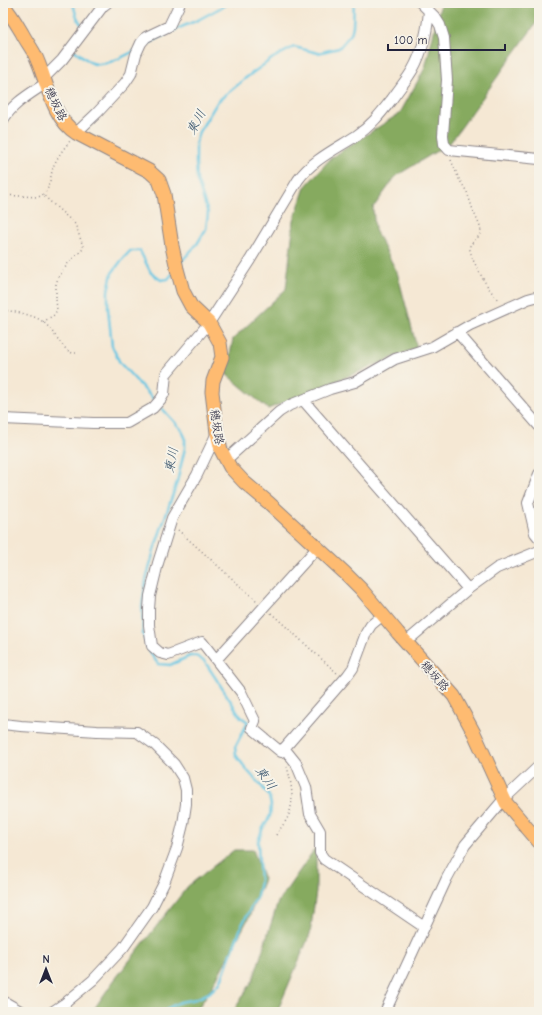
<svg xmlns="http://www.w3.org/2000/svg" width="542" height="1015" font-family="'Comic Neue','Klee One',sans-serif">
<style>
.forest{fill:#86aa5e;stroke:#54664c}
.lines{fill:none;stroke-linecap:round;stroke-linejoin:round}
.stream{stroke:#65c6e3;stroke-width:2.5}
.minor-casing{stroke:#8c8588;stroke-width:12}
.major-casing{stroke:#8c8588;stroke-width:15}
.path{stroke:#8c8588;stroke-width:1.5;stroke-dasharray:1 3;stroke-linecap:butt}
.minor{stroke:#fff;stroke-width:10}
.major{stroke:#febb71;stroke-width:13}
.labels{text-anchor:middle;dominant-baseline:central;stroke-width:4;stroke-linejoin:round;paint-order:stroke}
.street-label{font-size:12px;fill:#22223b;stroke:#f7f3e8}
.water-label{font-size:13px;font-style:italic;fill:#36536d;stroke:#f7f3e8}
</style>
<rect width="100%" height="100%" fill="#f7f3e8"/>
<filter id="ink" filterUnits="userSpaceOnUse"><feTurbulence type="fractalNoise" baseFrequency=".025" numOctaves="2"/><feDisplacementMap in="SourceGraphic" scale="8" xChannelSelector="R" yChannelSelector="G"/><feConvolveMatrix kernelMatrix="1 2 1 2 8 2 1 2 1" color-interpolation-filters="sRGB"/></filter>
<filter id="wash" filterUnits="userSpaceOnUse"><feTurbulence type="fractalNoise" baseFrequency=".012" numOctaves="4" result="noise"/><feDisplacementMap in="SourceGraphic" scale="16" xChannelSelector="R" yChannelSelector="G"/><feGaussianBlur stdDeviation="0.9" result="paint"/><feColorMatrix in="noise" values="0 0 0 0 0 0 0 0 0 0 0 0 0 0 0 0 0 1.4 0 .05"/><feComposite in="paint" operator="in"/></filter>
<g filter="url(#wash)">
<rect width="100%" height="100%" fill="#f5e8d4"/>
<path class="forest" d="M444,3H539V19L450,143L396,176L373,208L375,230L397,272L417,348L268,409L226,374L233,339L286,289L294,220L305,187L331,158L400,113L425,68L440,7Z
M316,847V892L310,934L277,1012H233L253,980L278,902Z
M234,850H253L264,879L249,917L213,985L196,1012H92L112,983L188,886Z"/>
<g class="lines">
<path class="stream" d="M73,3C75,11 76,19 82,25
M144,46L172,31L198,20L229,3
M74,50C80,54 86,60 92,63C103,68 125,56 134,51
M181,262L197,244L206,229L208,213L197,180L196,162V142L199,132L218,101L247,77L273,58L294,47L318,53L339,48L351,34L353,26L354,3
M155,401L120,363L112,346L108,309V291L112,273L121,261L130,251H140L151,273L161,280L168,279L173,273
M158,404L181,429L185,437V448L177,482L154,550L146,580L142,606L143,634L149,651L158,664L170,665L190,656H196L205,662L241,717L248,722L235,747L236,755L246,769L263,788L269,796L271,805L270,816L262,830L258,842L260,882L257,896L242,925L220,983L209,993L196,999L180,1002L170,1007L164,1012"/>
</g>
</g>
<g filter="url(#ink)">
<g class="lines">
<g class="minor-casing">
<path id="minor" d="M421,3L435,17L440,25L444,38L447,80L443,135L444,144L449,150L539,159
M44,78L62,60L103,6L107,3
M3,120C13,103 30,94 46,83
M76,133L97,113L125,83L131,74L136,54L141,43L146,37L165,28L169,26L180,3
M457,332L539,426
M303,400L468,589
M3,419L93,423H127L153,408L161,399L164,394L166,374L209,323L250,260L298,180C312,160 336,149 356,136C371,126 381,113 392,99C397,92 403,84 408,77C422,57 427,34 429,11
M217,433L197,475L187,492L172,518L158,563L150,596L149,609V625L152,646L160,653L168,655L202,642L241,692L255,721L252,728L281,752L348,675L353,668L366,633L371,625L383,615
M226,460L279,412L290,405L330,389L355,382L395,359L432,347L470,325L528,299L539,296
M539,474L528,503L535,533L539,538
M406,642L468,589L497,568L539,551
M216,660L317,548
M3,724L21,726L97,731L137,732L155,745L174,764L183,778L186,790V804L183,824L177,848L164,883L152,907L123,948L93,980L64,1004L52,1012
M284,748L296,763L306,787L310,814L320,831V853L324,859L424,927
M3,1001L22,1012
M385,1012L447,878L465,845L504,799L539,766"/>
</g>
<g class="major-casing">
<path id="major" d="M3,5C11,14 16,23 22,33C26,41 31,47 35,55C47,79 51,117 76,133L149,171L159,180L164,194L172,246L177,269L183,291L191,306L209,323L220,343L222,357L213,381L212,392L217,433L221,450L230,467L244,482L269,503L345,573L361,589L398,633L454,696L474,733L506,803L539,842"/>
</g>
<path class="path" d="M451,160L459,179L467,192L473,210L481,229L480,235L470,245V250L472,258L483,279L490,290L499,301
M3,195L38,197C52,192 49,177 54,165C58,156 64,148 70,141
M3,310C16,312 31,314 42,321C52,328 62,348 70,352C72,353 74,353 76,353
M43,322L54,315L57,310L56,299V284L58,278L69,262L82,250L83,246L77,229L75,224L43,195
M178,530L257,601
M271,613L337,673
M276,835C281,827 288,820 290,811C294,797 291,781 287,767"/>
<use href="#minor" class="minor"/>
<use href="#major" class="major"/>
</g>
</g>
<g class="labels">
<g class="street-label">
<text transform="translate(56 104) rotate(64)">穂坂路</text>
<text transform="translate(217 427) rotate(81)">穂坂路</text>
<text transform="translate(435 676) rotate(48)">穂坂路</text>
</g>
<g class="water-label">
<text transform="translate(196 122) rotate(-62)">東川</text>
<text transform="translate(171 460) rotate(-79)">東川</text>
<text transform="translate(266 778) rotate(55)">東川</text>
</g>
</g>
<rect width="542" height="1015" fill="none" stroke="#f7f3e8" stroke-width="16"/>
<g transform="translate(46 969)" stroke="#f7f3e8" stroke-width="3" paint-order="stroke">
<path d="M0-3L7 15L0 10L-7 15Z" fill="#22223b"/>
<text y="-6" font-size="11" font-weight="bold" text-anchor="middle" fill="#22223b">N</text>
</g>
<path d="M388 44v6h117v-6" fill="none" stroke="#22223b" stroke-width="2"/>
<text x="394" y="44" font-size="12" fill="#22223b" stroke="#f7f3e8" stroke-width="3" paint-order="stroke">100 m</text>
</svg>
